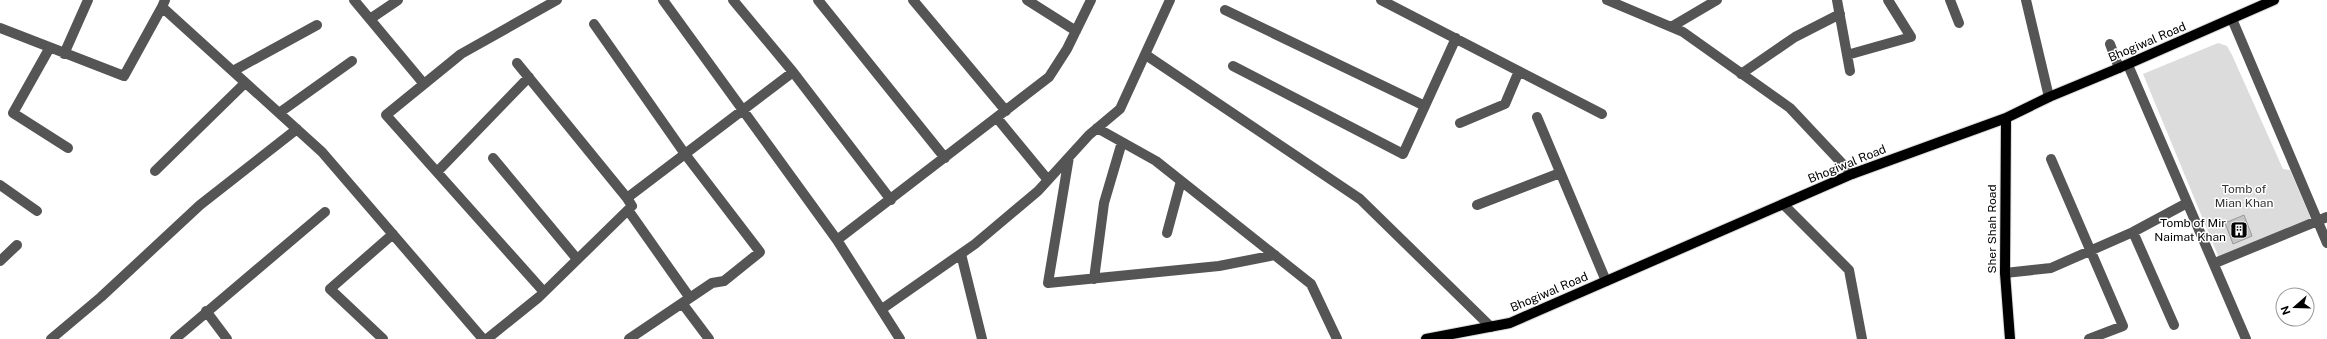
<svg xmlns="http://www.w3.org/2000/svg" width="2327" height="339" font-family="'Public Sans',sans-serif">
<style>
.green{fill:#dcdcdc}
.building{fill:#c4c4c4;stroke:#999}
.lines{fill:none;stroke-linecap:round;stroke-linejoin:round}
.major-casing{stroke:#dbdbdb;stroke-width:12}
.minor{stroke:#555;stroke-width:10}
.major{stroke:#000;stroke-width:10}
.labels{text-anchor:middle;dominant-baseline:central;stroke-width:3;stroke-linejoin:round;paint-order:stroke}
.street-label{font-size:12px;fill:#000;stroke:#fff}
.park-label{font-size:12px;fill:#333;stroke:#fff}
.poi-label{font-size:12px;fill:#000;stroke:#fff;text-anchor:end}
</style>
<rect width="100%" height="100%" fill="#fff"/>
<path class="green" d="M2218,43L2227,46L2232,55L2283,169L2290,170L2311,219L2219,258L2143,74Z"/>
<path class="building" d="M2244,215L2252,236L2233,244L2225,223Z"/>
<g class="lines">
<g class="major-casing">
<path id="major" d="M2006,118L2005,273L2010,339
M1426,339L1510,323L1852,174L2006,118L2049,97L2119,68L2274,0"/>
</g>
<path class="minor" d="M165,0L162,7L322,152L483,339
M354,0L424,84
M663,0L837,240L900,339
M733,0L793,72L891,200
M818,0L945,158
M913,0L1006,111
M1027,0L1076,31
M1381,0L1602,114
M1607,0L1683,32L1790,108L1852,174
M1837,0L1850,71
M1950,0L1959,23
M2026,0L2049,97
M1225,10L1425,106
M370,19L398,0
M2232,19L2327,243
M594,24L685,154L760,252L724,281L712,283L629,339
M1671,27L1717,0
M0,28L124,76L162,7
M2110,44L2119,68
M49,49L13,113L68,148
M64,54L88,0
M1146,55L1360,199L1491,327
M1847,55L1911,37L1888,0
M517,63L627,198
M2128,65L2246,339
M1233,66L1403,154L1456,38
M233,71L317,25
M1741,74L1795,37L1840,14
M279,113L352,61
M1537,117L1606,281
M997,118L1048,180
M1460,123L1505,104L1519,71
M1097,128L1156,161L1311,284L1337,339
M1069,157L1048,283L1219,266L1275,255
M493,158L577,259
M2051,159L2123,326L2089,339
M155,171L245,83
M437,172L529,77
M0,185L37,211
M1477,205L1560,173
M1784,205L1849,270L1862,339
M628,210L690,298
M2133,232L2174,325
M1167,233L1181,181
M837,240L1049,77L1067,49L1091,0
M961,254L982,339
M0,261L17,245
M2215,263L2327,217
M2005,273L2051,268L2133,232L2187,203
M1094,279L1104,203L1122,142
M544,292L386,115L461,54L557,0
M682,303L709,339
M882,309L975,244L1038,191L1089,135L1120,109L1170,0
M206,311L227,339
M51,339L101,297L200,205L297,129
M175,339L325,212
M383,339L330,289L393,234
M487,339L539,297L632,206L627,198L793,72"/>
<use href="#major" class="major"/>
</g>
<defs>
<g id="building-square" transform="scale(0.9)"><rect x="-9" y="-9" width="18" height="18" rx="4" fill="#000" stroke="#fff"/><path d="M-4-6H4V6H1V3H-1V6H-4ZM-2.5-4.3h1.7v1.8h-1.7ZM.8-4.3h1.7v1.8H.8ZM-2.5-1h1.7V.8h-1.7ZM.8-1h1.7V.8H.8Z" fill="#fff"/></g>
</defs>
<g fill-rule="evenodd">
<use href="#building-square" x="2239" y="230"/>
</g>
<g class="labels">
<g class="street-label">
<text transform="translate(2147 42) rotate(-23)">Bhogiwal Road</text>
<text transform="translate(1847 164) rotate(-22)">Bhogiwal Road</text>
<text transform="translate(1992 229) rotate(-90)">Sher Shah Road</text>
<text transform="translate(1549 292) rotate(-23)">Bhogiwal Road</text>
</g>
<g class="park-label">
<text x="2244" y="189">Tomb of<tspan x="2244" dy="14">Mian Khan</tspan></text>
</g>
<g class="poi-label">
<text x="2226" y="223">Tomb of Mir<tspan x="2226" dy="14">Naimat Khan</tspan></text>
</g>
</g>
<g transform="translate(2295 307) rotate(250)"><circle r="19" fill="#ffffff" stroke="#999999"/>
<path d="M0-3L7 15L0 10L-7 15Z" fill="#000000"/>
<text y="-6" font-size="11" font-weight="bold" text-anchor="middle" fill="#000000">N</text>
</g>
</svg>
